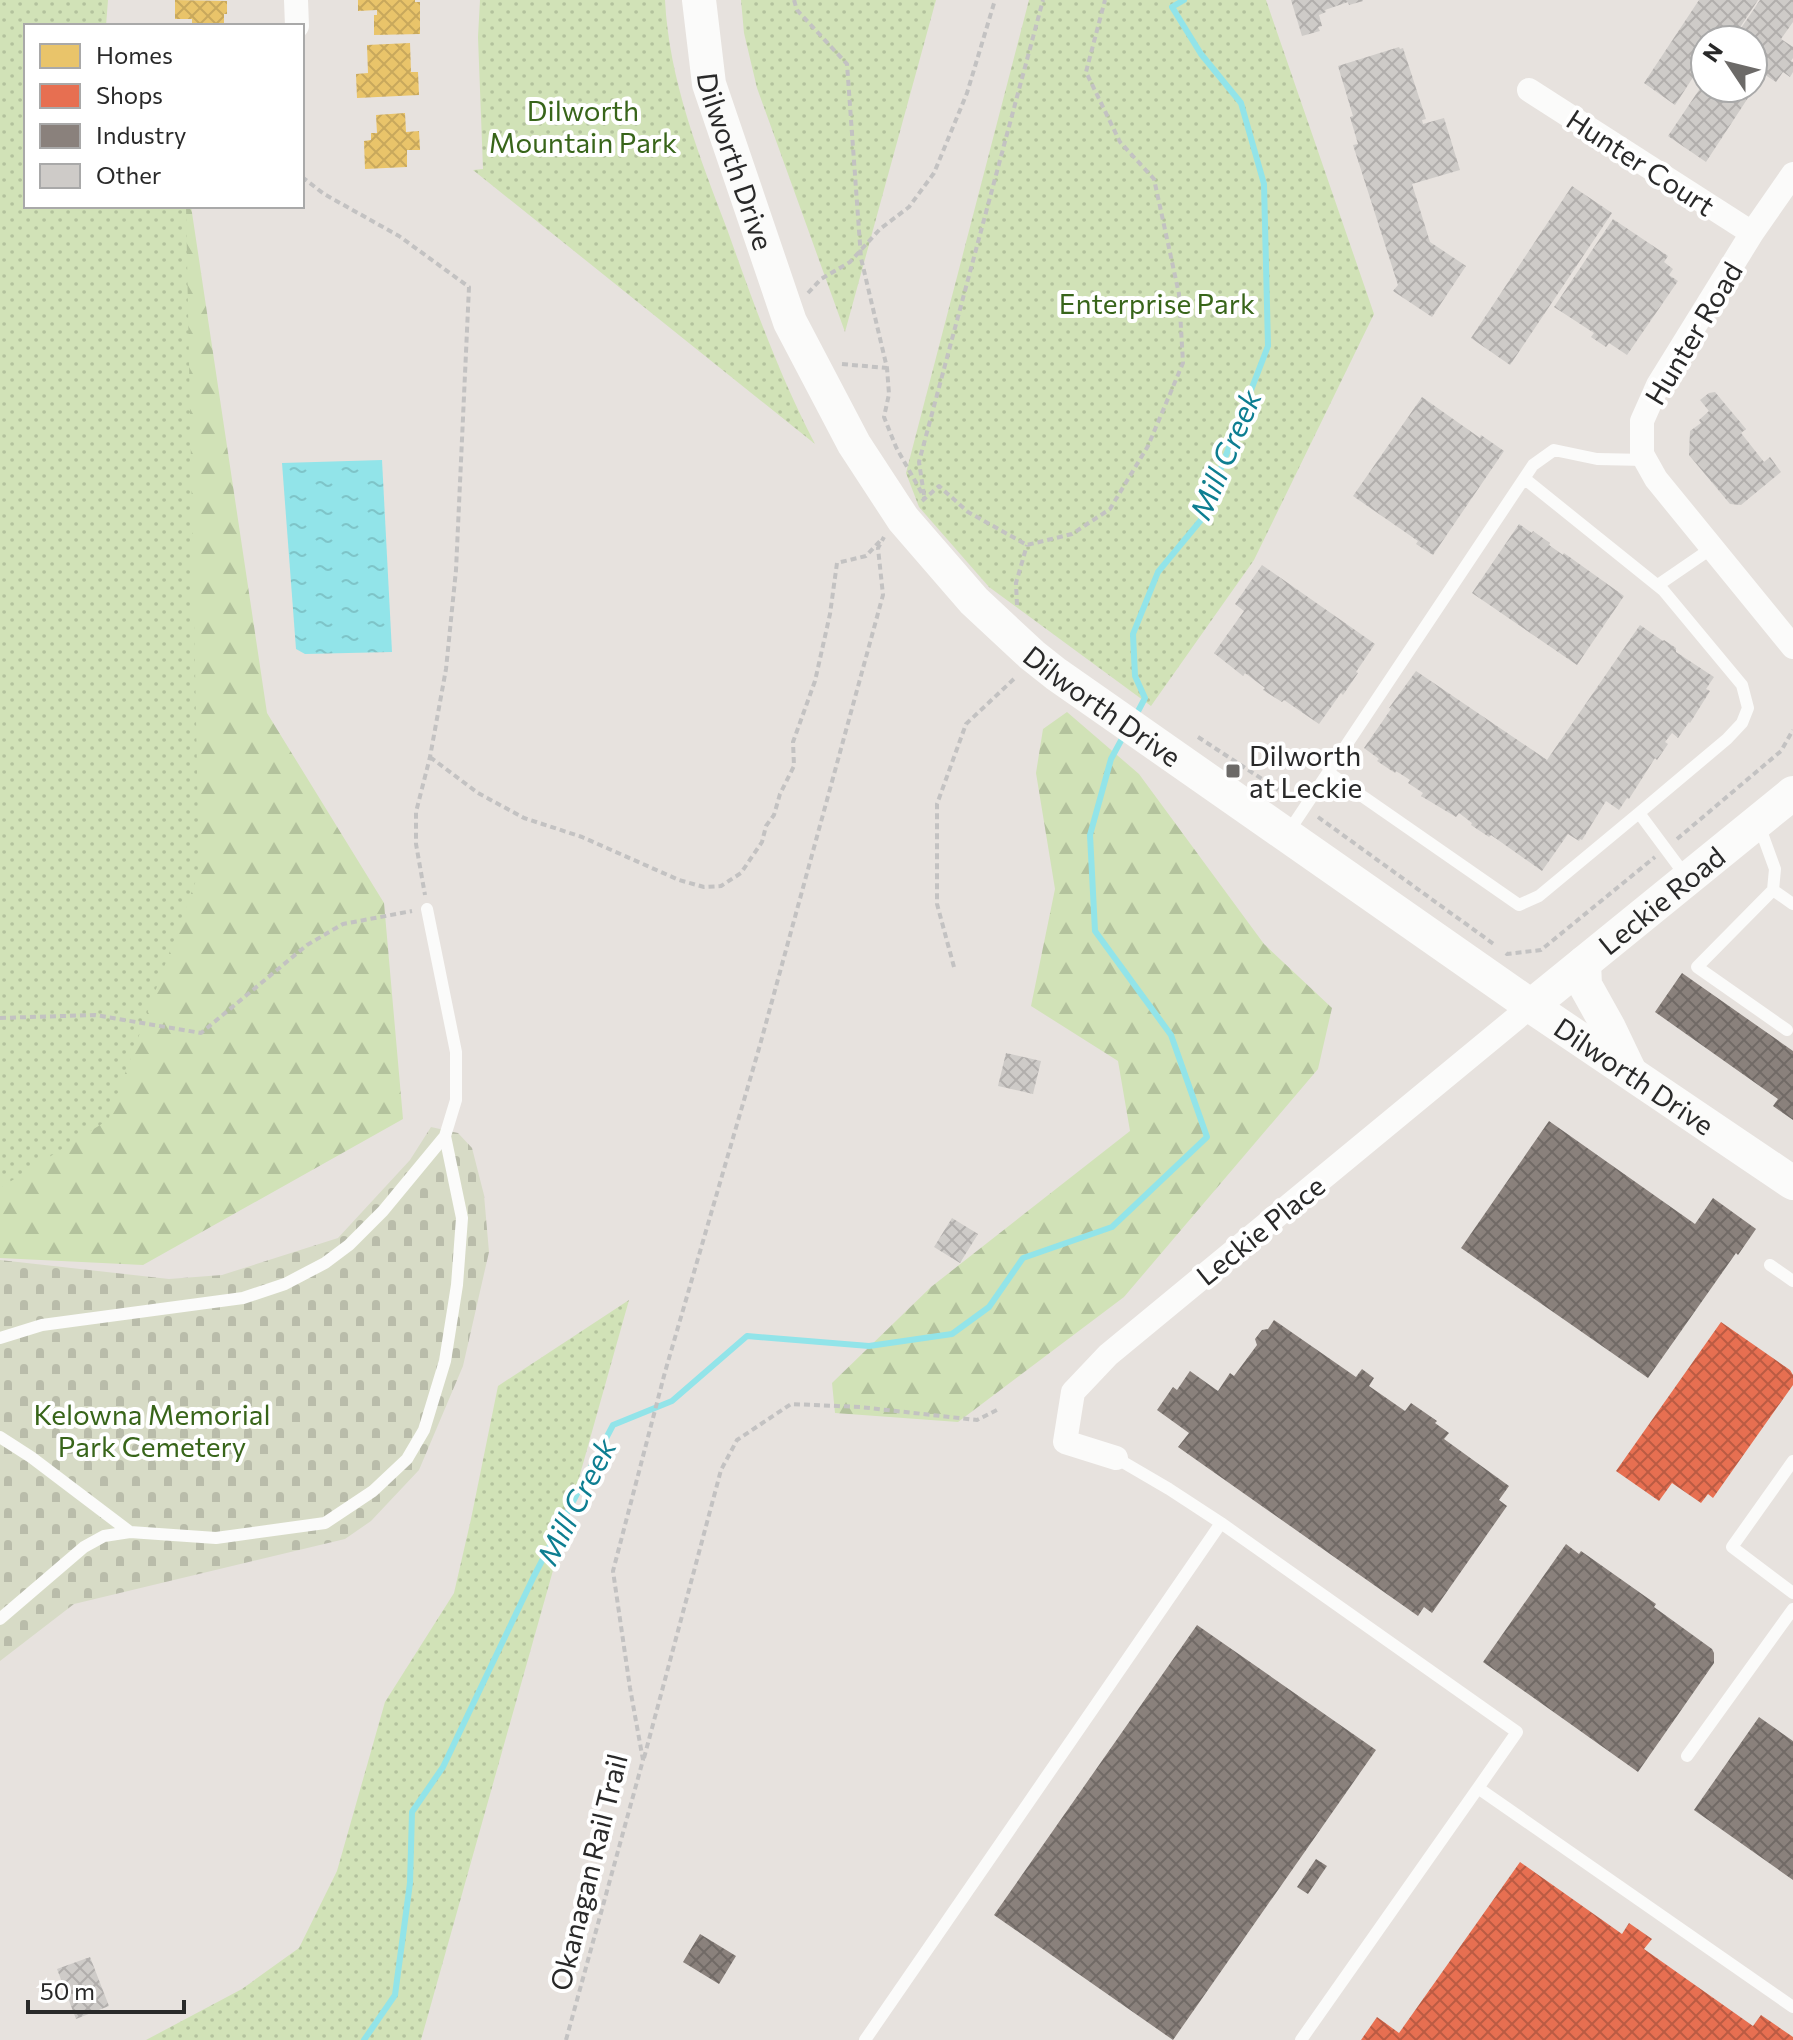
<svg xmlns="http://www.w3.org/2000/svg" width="1793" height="2040" font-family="Commissioner,sans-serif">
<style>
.forest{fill:url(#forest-firs)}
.cemetery{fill:url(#cemetery-stones)}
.park{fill:url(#park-dots)}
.water{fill:url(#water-ripples)}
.homes{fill:url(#homes-cross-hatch)}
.shops{fill:url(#shops-cross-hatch)}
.industry{fill:url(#industry-cross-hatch)}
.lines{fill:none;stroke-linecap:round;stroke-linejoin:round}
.stream{stroke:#92e4e9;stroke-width:6}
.building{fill:url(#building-cross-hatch)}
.path{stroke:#c3c2c2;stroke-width:4;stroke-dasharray:6 4;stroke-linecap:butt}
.lane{stroke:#fbfbfa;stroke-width:12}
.street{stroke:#fbfbfa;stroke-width:24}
.secondary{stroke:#fbfbfa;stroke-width:34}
.poi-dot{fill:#6c6a68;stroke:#fff;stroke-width:3}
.labels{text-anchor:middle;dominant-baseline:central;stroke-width:8;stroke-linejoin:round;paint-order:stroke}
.park-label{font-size:28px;fill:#38651a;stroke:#fff}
.street-label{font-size:28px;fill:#292929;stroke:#fff}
.poi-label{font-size:28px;fill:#292929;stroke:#fff;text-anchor:start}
.water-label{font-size:30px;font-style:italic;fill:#0d7e91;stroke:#fff}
</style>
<defs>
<pattern id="forest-firs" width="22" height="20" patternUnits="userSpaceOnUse" patternTransform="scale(2)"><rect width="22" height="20" fill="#d1e2b7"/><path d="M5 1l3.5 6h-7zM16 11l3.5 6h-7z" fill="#b3c29d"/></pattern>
<pattern id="cemetery-stones" width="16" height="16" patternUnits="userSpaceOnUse" patternTransform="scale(2)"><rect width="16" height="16" fill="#d7dbc6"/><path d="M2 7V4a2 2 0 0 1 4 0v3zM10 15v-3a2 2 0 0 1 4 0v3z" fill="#b9bcaa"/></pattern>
<pattern id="park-dots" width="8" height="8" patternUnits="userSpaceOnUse" patternTransform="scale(2)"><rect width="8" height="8" fill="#d1e2b7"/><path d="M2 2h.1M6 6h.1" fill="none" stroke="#b3c29d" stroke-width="1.8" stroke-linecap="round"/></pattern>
<pattern id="water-ripples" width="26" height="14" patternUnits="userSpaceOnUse" patternTransform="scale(2)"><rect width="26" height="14" fill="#92e4e9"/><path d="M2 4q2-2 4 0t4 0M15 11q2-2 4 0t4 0" fill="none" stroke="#7ec4c8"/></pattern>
<pattern id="homes-cross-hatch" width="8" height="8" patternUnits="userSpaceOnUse" patternTransform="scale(2)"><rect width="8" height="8" fill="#e9c46a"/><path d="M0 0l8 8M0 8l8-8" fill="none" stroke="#c8a85c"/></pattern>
<pattern id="shops-cross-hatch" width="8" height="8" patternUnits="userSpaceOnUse" patternTransform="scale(2)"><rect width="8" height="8" fill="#e76f51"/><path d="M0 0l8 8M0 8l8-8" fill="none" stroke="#bb5b43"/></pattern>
<pattern id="industry-cross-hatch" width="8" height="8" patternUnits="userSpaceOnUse" patternTransform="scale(2)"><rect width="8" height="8" fill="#8a817c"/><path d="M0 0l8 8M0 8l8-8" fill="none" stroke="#716a66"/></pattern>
<pattern id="building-cross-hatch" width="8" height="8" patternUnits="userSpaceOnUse" patternTransform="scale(2)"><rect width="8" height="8" fill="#cecbc8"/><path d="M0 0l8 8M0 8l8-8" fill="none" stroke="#b1aeac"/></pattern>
</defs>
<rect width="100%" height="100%" fill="#e7e2de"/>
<path class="forest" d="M0,0H108L106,26H26V206H191L267,713L384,903L403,1119L143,1265L0,1258Z
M1067,712L1139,774L1264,944L1332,1008L1318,1069L1124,1297L958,1422L835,1413L832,1383L931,1287L1130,1131L1118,1061L1031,1006L1055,889L1036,773L1043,729Z"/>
<path class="cemetery" d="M431,1127L458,1133L472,1148L484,1195L489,1252L463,1366L419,1470L371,1521L345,1539L74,1604L0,1661V1260L169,1279L222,1275L338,1238L410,1160Z"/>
<path class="park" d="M0,0H104L101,26H26V206H186L199,872L108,1120L0,1188Z
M480,0H665C669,80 699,155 727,229C753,302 779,375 815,444L473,170L483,169L478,37Z
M741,0H936L845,332L757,88L744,33Z
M1029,0H1266L1374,314L1254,560L1151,706L989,587L919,507L906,473Z
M629,1300L421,2040H146L242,1989L299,1948L337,1871L385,1702L454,1593L471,1519L498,1386Z"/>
<path class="water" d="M382,460L392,652L305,654L296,649L282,463Z"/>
<path class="homes" d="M175,0L227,1V14H224V26H192V19H175Z
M358,0H415V2H420V34L374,35V15H377V10L358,11Z
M410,43L411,72H418L419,95L357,98L356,74L368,73L367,45Z
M405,113L406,132L419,131L420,150H407V167L365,169L364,141L371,140V133H377L376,115Z"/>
<path class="shops" d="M1721,1322L1790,1370L1793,1375V1385L1713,1498L1708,1494L1701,1503L1672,1483L1659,1501L1616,1471Z
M1520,1862L1622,1934L1629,1923L1652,1939L1644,1949L1753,2026L1761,2015L1793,2037V2040H1361L1377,2017L1399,2033Z"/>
<path class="industry" d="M1682,973L1793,1051V1120L1773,1106L1778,1099L1655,1012Z
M1549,1121L1695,1224L1713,1198L1756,1229L1738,1255L1736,1253L1648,1378L1461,1248Z
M1274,1320L1356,1377L1362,1369L1374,1378L1369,1386L1405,1411L1411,1403L1437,1421L1435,1423L1449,1433L1444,1439L1509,1486L1499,1500L1507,1506L1432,1613L1424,1607L1418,1616L1178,1447L1189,1433L1157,1410L1173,1387L1177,1390L1190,1371L1218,1391L1230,1373L1234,1376L1257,1345L1255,1339L1262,1330L1268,1329Z
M1566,1544L1579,1554L1581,1551L1656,1604L1654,1607L1712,1649L1714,1653V1663L1638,1772L1483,1662Z
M1197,1625L1376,1750L1173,2040L994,1915Z
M1759,1717L1793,1741V1880L1694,1810Z
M1316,1859L1327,1866L1308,1894L1297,1887Z
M700,1934L736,1956L719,1984L683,1962Z"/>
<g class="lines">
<path class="stream" d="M1136,715L1145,698L1135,676L1133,634L1158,572L1201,520L1268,346L1264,184L1241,103L1201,54L1172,7L1184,0
M364,2040L395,1995L410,1883L412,1812L443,1767L534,1576L613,1425L672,1401L747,1336L869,1346L952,1334L989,1307L1023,1258L1112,1227L1207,1137L1171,1035L1095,931L1090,835L1111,759L1124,735"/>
</g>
<path class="building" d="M1291,0H1363V1L1349,5L1348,2L1325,10L1326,12L1319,15L1322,26L1318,27L1320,31L1302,36Z
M1699,0H1758L1737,32L1728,25L1718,40H1705V59L1675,105L1644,83Z
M1760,0H1793V22L1781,39L1793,47V58L1791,61L1793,62V72L1790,77L1783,72L1776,82L1753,67V40H1733Z
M1399,47L1400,49L1403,48L1426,119L1422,120L1423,124L1444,118L1460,170L1412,184L1430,242L1466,266L1432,317L1393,291L1398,285L1353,145L1358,144L1350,117L1353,116L1338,66Z
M1753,69L1763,75L1706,162L1668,136L1705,81V88H1753Z
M1572,186L1612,213L1510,365L1471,338Z
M1613,219L1668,256L1664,262L1673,269L1669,275L1678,281L1627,355L1609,343L1606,347L1591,337L1594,333L1554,307Z
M1715,392L1746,429L1741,433L1764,462L1770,457L1781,472L1741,505L1730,504L1689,455L1690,431L1701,423L1699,420L1709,411L1700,400L1709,393Z
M1422,397L1480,438L1481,435L1504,451L1433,555L1416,544L1418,541L1353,496Z
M1519,524L1532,533L1533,531L1550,543L1549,545L1563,555L1564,553L1624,596L1577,665L1472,593Z
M1262,565L1375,644L1356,672L1358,673L1343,695L1341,693L1319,724L1284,700L1282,702L1263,690L1265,688L1245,673L1243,676L1214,653L1244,611L1235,604Z
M1640,625L1663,641L1664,640L1676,648V652L1714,677L1706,689L1710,691L1690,723L1689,722L1678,738L1672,733L1665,742L1668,744L1657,760L1655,758L1629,799L1627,798L1619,810L1606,801L1582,840L1580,839L1579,841L1568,834L1542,871L1491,835L1489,837L1471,825L1472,823L1459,813L1456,817L1421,796L1423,793L1408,783L1410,780L1396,771L1395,773L1377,761L1379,759L1364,748L1391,709L1389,708L1416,671L1547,760Z
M1006,1053L1041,1061L1033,1094L998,1086Z
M952,1218L978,1234L960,1263L934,1247Z
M90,1957L109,2006L76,2019L57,1969Z"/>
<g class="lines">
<path class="path" d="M794,0L797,10L847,64L861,258L887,368L889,394L884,417L896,447L924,497
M302,177L324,194L399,236L469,287L456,570L446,669L430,757L416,812V844L425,895
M808,293L821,279L850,262L880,229L909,207L934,173L967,93L995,0
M842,364L887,368
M924,495L919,462L1043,0
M922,501L939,486L968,512L1027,545L1072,534L1110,509L1148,446L1183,363L1179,294L1154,179L1120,142L1086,72L1105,0
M1017,605L1016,583L1027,545
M1198,737L1294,800
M430,757L478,793L524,818L582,837L679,880L704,887L721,886L741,873L762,842L766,826L774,815L780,794L794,766L793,742L815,681L830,614L837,563L866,556L880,541
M1318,817L1495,945
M1677,839L1781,751L1793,730
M1506,953L1507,954L1541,950L1655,857
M954,967L937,904V804L966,724L1016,677
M0,1018L95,1015L201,1033L307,945L343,924L412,911
M644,1758L721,1470L737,1440L791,1404L860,1407L977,1420L997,1410
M566,2040L643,1760L630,1688L613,1571L665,1372L760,1045L883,595L878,548L884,537"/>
<path class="lane" d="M1525,479L1663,590L1742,685L1748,708L1742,723L1727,739L1639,813
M1658,585L1712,548
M1329,773L1519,905L1539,896L1639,813L1685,875
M1759,825L1775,869L1773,890L1793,904
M1287,834L1533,465L1554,450L1597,459L1646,460
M1773,890L1697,967L1787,1030
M1770,1265L1793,1281
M0,1338L42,1325L243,1298L285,1284L325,1263L349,1245L383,1211L445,1136L456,1100V1052L427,909
M0,1437L31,1457L130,1532L216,1538L325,1523L373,1491L407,1459L424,1430L445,1361L457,1285L462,1218L445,1136
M1116,1458L1169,1489L1221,1523L1517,1732L1478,1788L1793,2007
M1793,1461L1732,1547L1793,1593
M0,1619L84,1547L104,1536L130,1532
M1687,1756L1793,1609
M865,2040L1221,1523
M1301,2040L1478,1788"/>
<path class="street" d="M296,0L297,26
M1529,90L1752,233
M1793,174L1752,233L1658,385L1642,421V454L1656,479L1793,647
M1116,1458L1065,1442L1073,1392L1108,1355L1531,1006"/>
<g class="secondary">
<path id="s1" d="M699,0L709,84L790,322L854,444L903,519L974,601L1032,655L1056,674L1531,1006L1793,1183"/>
<path d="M1584,963L1585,985L1609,1028L1630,1072"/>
<path id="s2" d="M1531,1006L1793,793"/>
</g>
</g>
<rect class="poi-dot" x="1225" y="763" width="16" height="16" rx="4"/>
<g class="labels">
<g class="park-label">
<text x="583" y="110">Dilworth<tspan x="583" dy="32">Mountain Park</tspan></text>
<text x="1157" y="303">Enterprise Park</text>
<text x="152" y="1414">Kelowna Memorial<tspan x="152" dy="32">Park Cemetery</tspan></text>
</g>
<g class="street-label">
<text stroke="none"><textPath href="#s1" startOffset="166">Dilworth Drive</textPath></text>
<text transform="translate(1641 162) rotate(33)">Hunter Court</text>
<text transform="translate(1693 333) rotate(-59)">Hunter Road</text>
<text stroke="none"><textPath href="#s1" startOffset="838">Dilworth Drive</textPath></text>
<text stroke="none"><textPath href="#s2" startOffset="168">Leckie Road</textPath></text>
<text stroke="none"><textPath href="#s1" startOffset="1486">Dilworth Drive</textPath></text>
<text transform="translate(1260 1230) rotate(-39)">Leckie Place</text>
<text transform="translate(588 1872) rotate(-76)">Okanagan Rail Trail</text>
</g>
<g class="poi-label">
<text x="1249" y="755">Dilworth<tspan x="1249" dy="32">at Leckie</tspan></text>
</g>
<g class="water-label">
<text transform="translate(1224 454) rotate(-67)">Mill Creek</text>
<text transform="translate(575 1501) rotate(-63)">Mill Creek</text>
</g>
</g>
<rect x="24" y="24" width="280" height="184" fill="#ffffff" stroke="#a9a9a9" stroke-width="2"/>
<rect x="40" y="44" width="40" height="24" fill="#e9c46a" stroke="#a9a9a9" stroke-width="2"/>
<text x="96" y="64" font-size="24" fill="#292929">Homes</text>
<rect x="40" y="84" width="40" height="24" fill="#e76f51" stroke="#a9a9a9" stroke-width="2"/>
<text x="96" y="104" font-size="24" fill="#292929">Shops</text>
<rect x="40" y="124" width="40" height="24" fill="#8a817c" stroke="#a9a9a9" stroke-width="2"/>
<text x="96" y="144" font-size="24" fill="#292929">Industry</text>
<rect x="40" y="164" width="40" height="24" fill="#cecbc8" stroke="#a9a9a9" stroke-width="2"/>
<text x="96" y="184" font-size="24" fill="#292929">Other</text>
<g transform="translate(1729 64) rotate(305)"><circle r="38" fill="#ffffff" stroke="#a9a9a9" stroke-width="2"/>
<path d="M0-6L14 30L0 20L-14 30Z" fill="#6c6a68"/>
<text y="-12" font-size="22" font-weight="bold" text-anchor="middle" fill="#292929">N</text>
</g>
<path d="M28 2000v12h156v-12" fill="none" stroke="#292929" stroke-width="4"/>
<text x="40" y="2000" font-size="24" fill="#292929" stroke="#ffffff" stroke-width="6" paint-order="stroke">50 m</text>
</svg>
